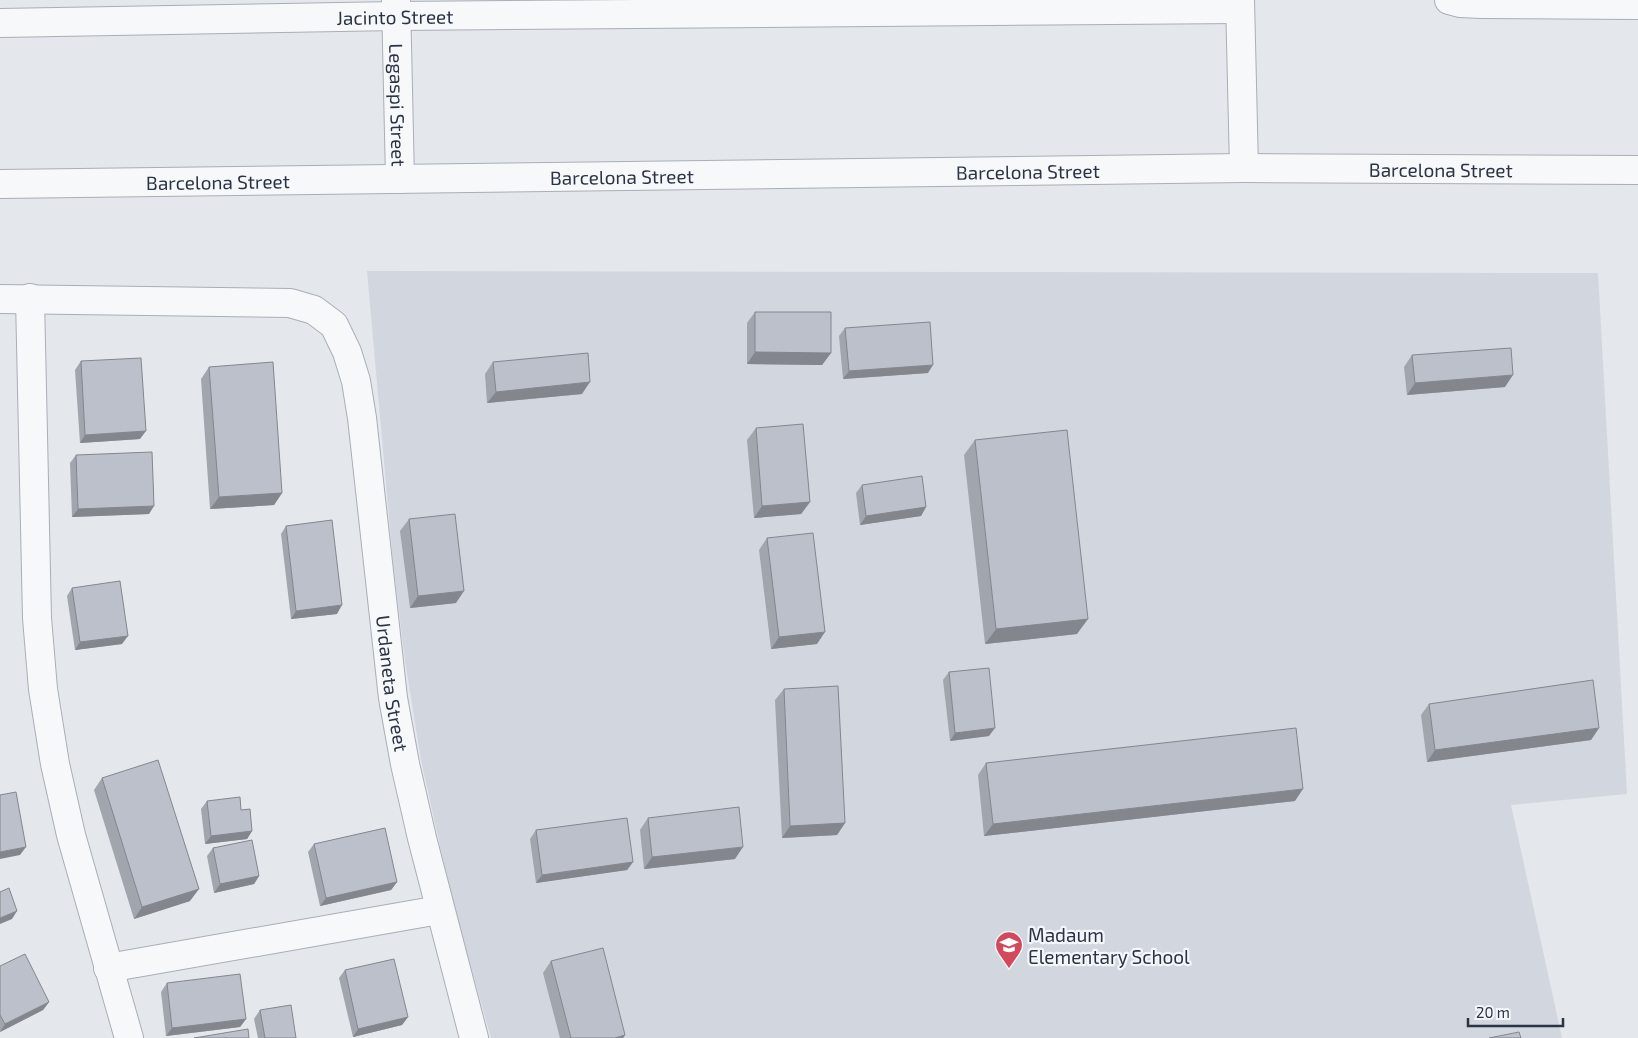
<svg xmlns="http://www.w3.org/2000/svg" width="1638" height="1038" font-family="'Exo 2',sans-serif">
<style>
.built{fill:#d2d6de}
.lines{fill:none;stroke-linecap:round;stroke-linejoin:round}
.street-casing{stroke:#a9aeb7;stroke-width:30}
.street{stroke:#f7f8fa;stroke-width:28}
.wall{fill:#a1a5ae}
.shaded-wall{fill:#83868d}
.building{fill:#bbc0ca;stroke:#83868d}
.labels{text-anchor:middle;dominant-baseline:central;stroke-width:4.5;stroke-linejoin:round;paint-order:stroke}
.street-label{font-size:19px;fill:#2b3445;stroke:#f4f6f9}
.poi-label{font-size:19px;fill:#2b3445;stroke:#f4f6f9;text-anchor:start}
</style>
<rect width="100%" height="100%" fill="#e4e7ec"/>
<path class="built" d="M367,271L1598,273L1627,794L1511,805L1562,1038H491L452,900L421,760L405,661L393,562Z"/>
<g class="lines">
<g class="street-casing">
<g id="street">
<path id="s1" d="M396,0L400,179"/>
<path d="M1240,0L1244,168"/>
<path d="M1449,0L1460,3L1482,4L1638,5"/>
<path id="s2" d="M0,23L396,16L1240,9"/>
<path id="s3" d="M0,184L1244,168L1638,170"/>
<path d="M30,298L37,618L43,689L55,764L71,835L129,1038"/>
<path id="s4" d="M0,299L290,303L314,310L334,325L347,352L356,381L362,418L393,698L405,764L422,838L474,1038"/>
<path d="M108,968L439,910"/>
</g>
</g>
<use href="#street" class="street"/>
</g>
<path class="wall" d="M755,312L831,353L822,365L747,364V323Z
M845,328L928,373L843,379L839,336Z
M1412,355L1505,387L1407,395L1404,367Z
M81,361L140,439L80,443L75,370Z
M493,362L582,394L487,403L485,374Z
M209,367L282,493L274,505L210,509L201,379Z
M756,428L810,502L801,514L754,518L747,440Z
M975,440L1077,634L985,644L964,455Z
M76,455L149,514L72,517L70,463Z
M862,485L926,507L921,516L860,525L856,493Z
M409,519L456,603L410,608L400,531Z
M286,526L337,614L291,619L281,534Z
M767,538L817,644L771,649L759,550Z
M72,588L122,644L75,650L67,596Z
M949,672L989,736L950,741L943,680Z
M784,689L845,823L837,835L782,838L775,700Z
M1429,704L1599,728L1591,740L1427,762L1421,715Z
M986,763L1295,801L984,836L978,775Z
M102,778L190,901L134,919L94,790Z
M207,801L241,810L252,831L247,839L205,844L201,809Z
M648,818L735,859L644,869L640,830Z
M536,830L633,862L627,870L536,883L530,839Z
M314,844L397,882L391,890L320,906L308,852Z
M213,848L259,876L254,884L214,893L207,856Z
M551,961L625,1035L623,1038H560L543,973Z
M0,966L49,1002L43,1010L0,1032Z
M345,970L408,1017L402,1025L353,1037L339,978Z
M167,983L246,1019L240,1027L166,1036L161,992Z
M260,1010L296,1038H258L254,1019Z"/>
<path class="shaded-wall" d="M755,352L831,353L822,365L747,364Z
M933,365L928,373L843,379L849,371Z
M1513,375L1505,387L1407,395L1415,383Z
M590,382L582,394L487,403L496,392Z
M146,431L140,439L80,443L85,435Z
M282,493L274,505L210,509L219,497Z
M810,502L801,514L754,518L762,506Z
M154,506L149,514L72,517L78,509Z
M926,507L921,516L860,525L866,516Z
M464,591L456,603L410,608L418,596Z
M342,605L337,614L291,619L296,611Z
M1088,619L1077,634L985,644L996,629Z
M825,632L817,644L771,649L779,637Z
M128,636L122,644L75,650L80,642Z
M995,728L989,736L950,741L955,733Z
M1599,728L1591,740L1427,762L1435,750Z
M1303,789L1295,801L984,836L993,824Z
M845,823L837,835L782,838L790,826Z
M252,831L247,839L205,844L211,836Z
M26,847L20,855L0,859V852Z
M743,847L735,859L644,869L652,857Z
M633,862L627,870L536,883L542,875Z
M259,876L254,884L214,893L220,884Z
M397,882L391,890L320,906L326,898Z
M199,889L190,901L134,919L142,907Z
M17,911L12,919L0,924V918Z
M49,1002L43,1010L0,1032L5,1024Z
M408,1017L402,1025L353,1037L358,1029Z
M246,1019L240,1027L166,1036L172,1028Z
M625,1035L623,1038H615V1037Z"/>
<path class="building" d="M755,312H831V353L755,352Z
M930,322L933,365L849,371L845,328Z
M1511,348L1513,375L1415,383L1412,355Z
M588,353L590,382L496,392L493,362Z
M141,358L146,431L85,435L81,361Z
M273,362L282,493L219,497L209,367Z
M803,424L810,502L762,506L756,428Z
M1067,430L1088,619L996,629L975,440Z
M152,452L154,506L78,509L76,455Z
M922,476L926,507L866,516L862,485Z
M455,514L464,591L418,596L409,519Z
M332,520L342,605L296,611L286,526Z
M813,533L825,632L779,637L767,538Z
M120,581L128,636L80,642L72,588Z
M989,668L995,728L955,733L949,672Z
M1593,680L1599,728L1435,750L1429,704Z
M838,686L845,823L790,826L784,689Z
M1296,728L1303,789L993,824L986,763Z
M158,760L199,889L142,907L102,778Z
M16,792L26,847L0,852V795Z
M240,797L241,810L250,809L252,831L211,836L207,801Z
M739,807L743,847L652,857L648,818Z
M627,818L633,862L542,875L536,830Z
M385,828L397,882L326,898L314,844Z
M252,840L259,876L220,884L213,848Z
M9,888L17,911L0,918V892Z
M603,948L625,1035L615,1038H571L551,961Z
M25,954L49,1002L5,1024L0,1015V966Z
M394,959L408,1017L358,1029L345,970Z
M240,974L246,1019L172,1028L167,983Z
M291,1005L296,1038H265L260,1010Z
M248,1029L249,1038H194Z
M1519,1032L1521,1038H1489Z"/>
<defs>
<g id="school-pin" transform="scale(1.4375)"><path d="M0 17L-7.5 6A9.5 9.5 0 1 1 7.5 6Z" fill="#d1495b" stroke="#f4f6f9"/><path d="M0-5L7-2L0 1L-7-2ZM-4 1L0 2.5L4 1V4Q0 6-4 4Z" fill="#fff"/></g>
</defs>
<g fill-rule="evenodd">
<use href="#school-pin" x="1009" y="945"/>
</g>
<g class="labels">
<g class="street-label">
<text stroke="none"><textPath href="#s2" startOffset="395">Jacinto Street</textPath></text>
<text stroke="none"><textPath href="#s1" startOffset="105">Legaspi Street</textPath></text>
<text stroke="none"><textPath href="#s3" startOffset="1441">Barcelona Street</textPath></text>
<text stroke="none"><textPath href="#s3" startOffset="1028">Barcelona Street</textPath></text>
<text stroke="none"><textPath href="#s3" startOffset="622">Barcelona Street</textPath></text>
<text stroke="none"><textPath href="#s3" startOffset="218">Barcelona Street</textPath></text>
<text stroke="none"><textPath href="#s4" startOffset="705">Urdaneta Street</textPath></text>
</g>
<g class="poi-label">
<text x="1028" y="934">Madaum<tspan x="1028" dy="22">Elementary School</tspan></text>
</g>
</g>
<path d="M1468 1018v8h95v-8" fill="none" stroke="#2b3445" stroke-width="2.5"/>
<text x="1476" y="1018" font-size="15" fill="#2b3445" stroke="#f4f6f9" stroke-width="4" paint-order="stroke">20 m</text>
</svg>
